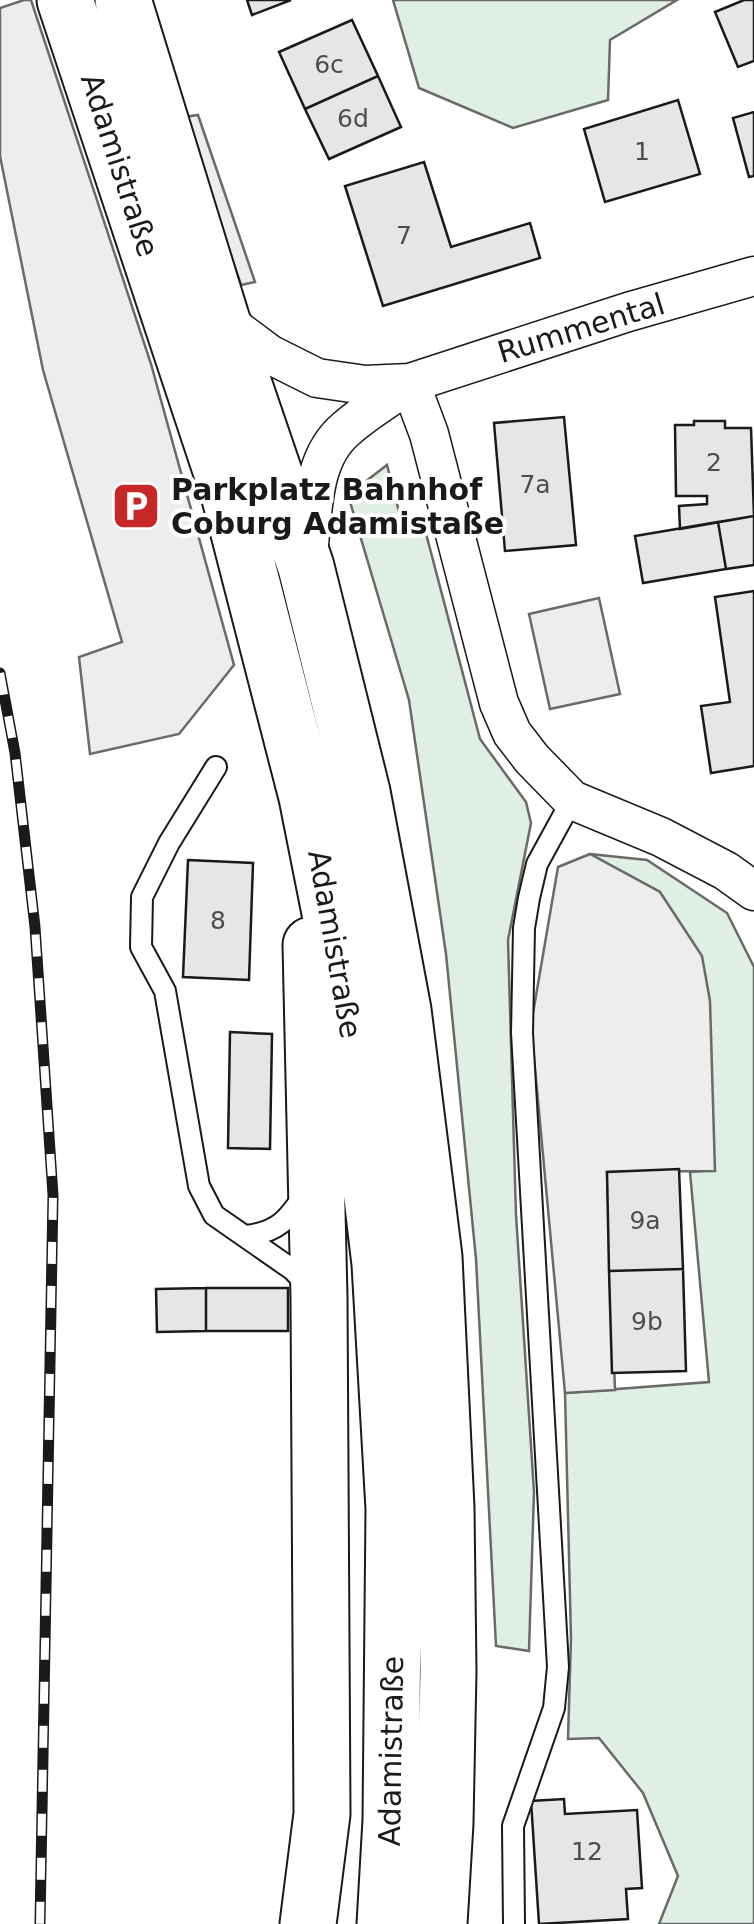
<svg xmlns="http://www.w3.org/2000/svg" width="754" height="1924" font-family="'DejaVu Sans',sans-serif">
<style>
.green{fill:#e0efe3;stroke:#6a6a6a;stroke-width:2.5}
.parking{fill:#ededed;stroke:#6a6a6a;stroke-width:2.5}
.building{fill:#e6e6e6;stroke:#1a1a1a;stroke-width:2.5}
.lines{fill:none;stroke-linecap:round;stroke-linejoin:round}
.lane-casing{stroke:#1a1a1a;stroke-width:24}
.street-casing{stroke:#1a1a1a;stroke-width:41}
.highway-casing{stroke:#1a1a1a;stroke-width:59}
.lane{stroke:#fff;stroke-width:20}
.street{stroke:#fff;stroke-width:38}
.highway{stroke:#fff;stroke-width:55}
.rail-casing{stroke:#1a1a1a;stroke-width:11}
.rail{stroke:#fff;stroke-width:8;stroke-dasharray:22;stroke-linecap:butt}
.labels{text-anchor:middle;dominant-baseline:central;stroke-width:8;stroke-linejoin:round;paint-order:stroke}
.number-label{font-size:25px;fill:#4d4d4d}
.street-label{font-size:30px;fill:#1a1a1a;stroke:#fff}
.poi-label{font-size:30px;font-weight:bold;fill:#1a1a1a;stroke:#fff;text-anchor:start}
</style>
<rect width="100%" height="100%" fill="#fff"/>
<path class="green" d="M393,0H677L610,40L608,100L513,128L419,88Z
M387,465L402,523L424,526L480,739L526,802L531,823L508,940L516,1215L534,1492L529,1651L496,1646L476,1259L446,954L409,700L348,495Z
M590,854L647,860L727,913L754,967V1924H659L678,1876L643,1793L599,1738L568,1739L571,1638L565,1393L709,1382L690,1172L715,1170L660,892Z"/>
<path class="parking" d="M24,0H31L151,364L234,665L179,734L90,754L79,657L122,642L43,370L0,156V8Z
M198,115L255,282L241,285L184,117Z
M599,598L620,694L550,709L529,614Z
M590,854L660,892L702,956L710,1001L715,1171L607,1172L615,1390L565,1393L531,1025L558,867Z"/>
<path class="building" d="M247,0H291L252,15Z
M744,0H754V61L738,67L715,12Z
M352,20L378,76L305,109L279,52Z
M378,76L401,127L329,159L305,109Z
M678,100L700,174L605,202L584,129Z
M754,112V176L749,177L733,118Z
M424,162L451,247L530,223L540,258L383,306L345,186Z
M564,417L576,545L505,551L494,423Z
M694,421H725V428H751L754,516L680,529L679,506L707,504V496H676L675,425H694Z
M754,516V565L726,569L718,522Z
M718,522L726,569L643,583L635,536Z
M754,591V766L711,773L701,706L730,702L715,597Z
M188,860L253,863L249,980L183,977Z
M230,1032L272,1034L270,1149L228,1148Z
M679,1169L683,1269L609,1271L607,1172Z
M683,1269L686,1371L612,1373L609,1271Z
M206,1288H288V1331H206Z
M206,1288V1331L157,1332L156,1289Z
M564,1799L565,1814L637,1810L642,1888L626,1889L628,1919L539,1924L531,1801Z"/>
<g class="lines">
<g class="lane-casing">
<path id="lane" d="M216,767L169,843L142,897L141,947L165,991L199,1186L214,1215L293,1270L307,1285
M246,1236C279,1232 288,1219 306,1193
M514,1924L513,1826L554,1708L558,1667L522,1033L524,928L529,898L537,864L572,800"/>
</g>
<g class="street-casing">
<path id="street" d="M221,318L269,354L317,378L365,385L410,383L628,312L754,276
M410,383L429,434L499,703L512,733L532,759L572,800L661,837L726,871L754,891
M308,554C313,512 311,458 346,429C365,412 389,398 410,383"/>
</g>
<g class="highway-casing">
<path id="highway" d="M65,0L229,494L307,797L350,1013L380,1264L394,1509L391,1820L385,1924
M123,0L221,318L306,567L362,792L403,1010L434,1257L446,1508L448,1671L445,1823L439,1924
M308,1924L322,1814L319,1298L311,945"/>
</g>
<use href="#lane" class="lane"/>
<use href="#street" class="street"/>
<use href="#highway" class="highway"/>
<g class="rail-casing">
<path id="rail" d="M0,673L15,753L35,927L53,1195L40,1924"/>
</g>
<use href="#rail" class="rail"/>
</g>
<defs>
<g id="parking-square" transform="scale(2.5)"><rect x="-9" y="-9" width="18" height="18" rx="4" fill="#c62828" stroke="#fff"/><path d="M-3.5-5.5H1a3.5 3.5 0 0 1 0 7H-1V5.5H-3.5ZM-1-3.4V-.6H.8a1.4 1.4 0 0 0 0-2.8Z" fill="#fff"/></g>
</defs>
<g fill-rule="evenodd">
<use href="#parking-square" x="136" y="506"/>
</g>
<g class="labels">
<g class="number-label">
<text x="329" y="64">6c</text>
<text x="353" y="118">6d</text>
<text x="642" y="151">1</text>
<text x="404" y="235">7</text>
<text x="714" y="462">2</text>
<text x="535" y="484">7a</text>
<text x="218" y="920">8</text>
<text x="645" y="1220">9a</text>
<text x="647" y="1321">9b</text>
<text x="587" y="1851">12</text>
</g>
<g class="street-label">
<text transform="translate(120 165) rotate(72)">Adamistraße</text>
<text transform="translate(581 328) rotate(-17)">Rummental</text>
<text transform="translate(335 944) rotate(80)">Adamistraße</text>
<text transform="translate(391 1751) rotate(-89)">Adamistraße</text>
</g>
<g class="poi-label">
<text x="171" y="489">Parkplatz Bahnhof<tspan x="171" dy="34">Coburg Adamistaße</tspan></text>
</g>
</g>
</svg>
